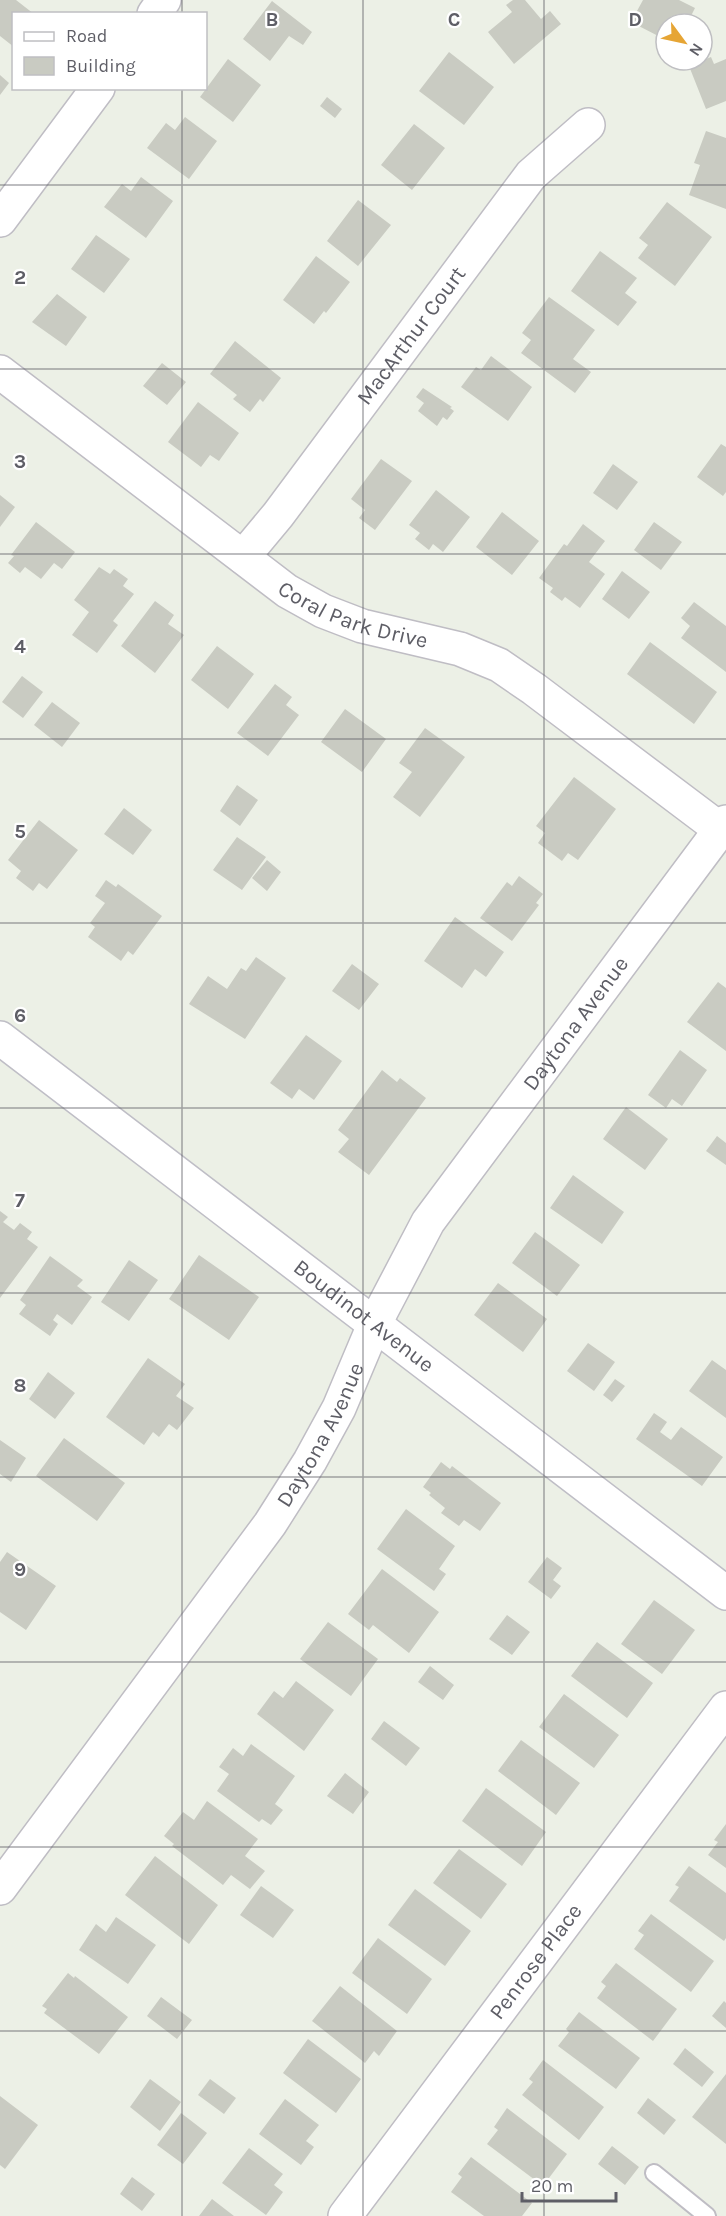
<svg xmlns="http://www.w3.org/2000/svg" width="726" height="2216" font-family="Karla,sans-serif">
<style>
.building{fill:#c9cbc2}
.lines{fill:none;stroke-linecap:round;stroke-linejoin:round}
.lane-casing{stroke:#bfbdc4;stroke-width:20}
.street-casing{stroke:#bfbdc4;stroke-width:36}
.secondary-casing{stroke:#bfbec6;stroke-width:36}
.lane{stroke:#fff;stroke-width:16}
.street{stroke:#fff;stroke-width:33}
.secondary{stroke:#fff;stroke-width:33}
.grid{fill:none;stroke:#5e5e66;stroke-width:1.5;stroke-opacity:0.55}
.labels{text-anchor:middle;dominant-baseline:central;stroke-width:4.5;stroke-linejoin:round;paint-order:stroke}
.street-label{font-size:22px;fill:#5e5e66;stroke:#fff}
.grid-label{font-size:20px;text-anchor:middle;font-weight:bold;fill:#5e5e66;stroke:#fff;stroke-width:4.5;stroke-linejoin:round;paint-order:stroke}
</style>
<rect width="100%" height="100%" fill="#ecf0e6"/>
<path class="building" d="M0,0H16L34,14H14V47L0,36Z
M513,0H525L541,19L550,11L561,24L514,64L488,32L512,12L506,5Z
M643,0H679L695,8L687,24H666V40L631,22Z
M272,1L312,32L303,45L289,36L270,61L243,39Z
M449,52L494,87L464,125L419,91Z
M711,57L714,64L726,59V101L706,109L689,66Z
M228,59L261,85L233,122L200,97Z
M0,75L9,83L0,95Z
M327,97L342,109L335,118L320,106Z
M185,117L217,141L189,179L147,148L166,123L175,130Z
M414,124L445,148L412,190L381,165Z
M706,131L726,138V209L689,195L700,165L694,163Z
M141,177L173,201L146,238L104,207L122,184L131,191Z
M358,200L391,225L358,266L327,241Z
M667,202L712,237L675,286L638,258L648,245L639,238Z
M96,235L130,259L104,293L71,269Z
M600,251L637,278L625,293L637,302L618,326L571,291Z
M316,256L350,282L326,313L324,311L314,324L283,300Z
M57,294L87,317L66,346L32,322Z
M549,297L595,330L573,359L591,372L575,393L521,353L531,340L522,333Z
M235,341L281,378L263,402L260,399L250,412L233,399L237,395L210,374Z
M491,356L532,387L508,421L461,387L476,367L481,370Z
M162,363L186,382L167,405L143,386Z
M423,388L452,407L450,408L454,411L447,420L443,417L437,426L418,411L424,403L416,397Z
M198,402L239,433L219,461L210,455L201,467L168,442Z
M721,444L726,447V492L723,496L697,477Z
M381,459L412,481L375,530L359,518L365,510L351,499Z
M613,464L638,482L617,510L593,493Z
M436,490L470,517L443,552L433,544L429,550L415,539L420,533L409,525Z
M0,495L15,507L0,527Z
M502,512L539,541L512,575L476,547Z
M36,522L75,552L62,569L54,563L41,579L25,567L20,573L8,563L14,556L11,555Z
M654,522L682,542L661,570L634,550Z
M583,524L605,541L589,562L605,574L580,608L565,597L562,601L550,592L553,588L539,578L564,544L567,546Z
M99,567L110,574L114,569L128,579L123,586L134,594L113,621L118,625L97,653L72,635L89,612L74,600Z
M622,571L650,592L629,619L602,599Z
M155,601L174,615L168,624L184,635L155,673L121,646Z
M694,602L726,626V672L681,638L690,626L681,618Z
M650,642L717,692L694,724L627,674Z
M217,646L254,674L228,709L191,680Z
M22,676L43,692L23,718L2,702Z
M275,684L292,697L286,705L299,715L268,756L237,733Z
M52,702L80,723L62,747L34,725Z
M345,709L386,739L362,772L321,742Z
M425,728L465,757L420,817L393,797L412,772L399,763Z
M574,777L616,809L578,860L568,853L562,861L538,843L545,833L536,826Z
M237,785L258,800L240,826L220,811Z
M124,808L152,830L133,855L104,834Z
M39,820L78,850L47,889L39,883L33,891L16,878L21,871L8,860Z
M237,837L266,857L242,890L213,870Z
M267,860L281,872L267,891L252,878Z
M519,876L543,894L536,903L539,905L512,941L480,918L507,882L512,886Z
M106,880L116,887L118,884L162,916L133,955L128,951L121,961L88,937L95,927L90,923L105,903L95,896Z
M455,917L504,952L486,977L475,969L462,988L424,961Z
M256,957L286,978L245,1039L189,1004L208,976L227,989L241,968L246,971Z
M352,964L379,984L359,1010L332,991Z
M718,982L726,988V1051L687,1022Z
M306,1035L342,1061L314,1100L299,1089L292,1099L270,1083Z
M680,1050L707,1070L682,1106L672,1099L666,1108L648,1095Z
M382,1070L397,1082L400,1078L426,1098L369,1175L338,1152L349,1139L338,1130Z
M626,1107L668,1139L645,1170L603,1139Z
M717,1136L726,1143V1165L706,1151Z
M573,1175L624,1212L602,1244L550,1208Z
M0,1211L8,1217L3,1222L14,1230L20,1223L32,1232L27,1239L38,1247L0,1298Z
M535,1232L580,1265L557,1296L512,1263Z
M199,1255L259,1297L229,1340L169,1299Z
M50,1256L83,1280L77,1286L92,1297L72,1325L57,1314L53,1320L58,1324L50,1336L19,1314L26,1305L20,1300Z
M129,1260L158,1280L129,1321L101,1302Z
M498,1283L547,1319L523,1352L474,1315Z
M588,1343L615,1362L594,1391L567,1371Z
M148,1358L185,1384L176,1396L194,1408L177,1430L169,1424L159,1437L153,1432L144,1445L106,1417Z
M712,1360L726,1370V1418L689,1391Z
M48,1372L75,1393L55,1419L29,1399Z
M615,1379L625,1386L612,1402L603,1395Z
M654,1413L667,1422L660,1432L671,1440L681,1427L723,1457L702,1486L636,1439Z
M64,1438L125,1483L97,1521L36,1476Z
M0,1440L26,1458L11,1482L0,1474Z
M441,1462L450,1469L452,1466L501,1503L480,1531L464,1520L459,1526L441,1513L445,1508L429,1495L431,1493L423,1487Z
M406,1509L455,1546L439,1569L446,1574L434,1591L377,1549Z
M7,1552L56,1586L26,1630L0,1612V1562Z
M547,1557L562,1568L553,1580L561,1586L551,1599L528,1582Z
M382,1569L439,1612L409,1653L373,1625L369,1630L348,1614Z
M654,1600L695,1630L662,1674L621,1644Z
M507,1615L530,1632L512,1655L489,1639Z
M328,1622L378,1659L351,1696L300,1659Z
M597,1642L653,1683L627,1718L571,1676Z
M430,1666L454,1685L443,1700L418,1682Z
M296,1681L334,1710L304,1751L257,1714L274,1691L283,1698Z
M564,1694L619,1735L594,1768L539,1727Z
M384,1721L420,1748L406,1766L371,1739Z
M521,1740L580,1783L556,1815L498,1771Z
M251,1744L295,1776L275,1804L283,1810L271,1825L262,1819L259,1822L217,1791L229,1774L219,1767L233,1748L243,1756Z
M345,1773L369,1792L353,1814L327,1796Z
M486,1788L546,1832L522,1866L462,1821Z
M207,1801L258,1839L245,1856L265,1871L250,1889L231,1875L223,1885L172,1846L174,1844L164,1836L183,1812L194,1820Z
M726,1824V1868L708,1855L718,1842L714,1840Z
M459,1849L507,1884L481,1919L433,1883Z
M155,1856L218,1905L189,1944L125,1895Z
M689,1866L726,1893V1938L724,1941L669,1901L679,1887L675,1885Z
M261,1886L294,1910L273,1938L240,1915Z
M415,1889L471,1931L445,1966L388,1925Z
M651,1914L714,1961L691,1992L634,1949L644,1935L638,1931Z
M116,1917L156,1945L128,1984L79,1950L96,1924L106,1932Z
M378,1938L432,1979L407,2014L352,1973Z
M616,1963L677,2009L653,2041L597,1998L606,1986L601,1982Z
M68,1973L74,1978L75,1976L128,2017L99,2054L44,2013L47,2009L42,2006Z
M340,1986L397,2031L379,2056L374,2051L365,2063L312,2021Z
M161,1997L192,2020L177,2039L147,2016Z
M724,2001L726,2003V2028L712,2016Z
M579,2012L640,2058L616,2089L558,2046L569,2032L566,2029Z
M308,2039L361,2079L336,2113L283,2073Z
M685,2048L714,2072L702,2087L673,2064Z
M543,2060L604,2107L579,2140L522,2095L533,2082L529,2079Z
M726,2074V2144L692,2117Z
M150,2079L181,2102L160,2131L130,2107Z
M210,2079L236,2098L224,2114L198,2095Z
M0,2096L38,2125L5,2169L0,2165Z
M648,2098L676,2120L664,2135L637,2113Z
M285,2099L319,2125L306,2141L314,2147L301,2165L259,2134Z
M507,2108L567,2154L543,2186L487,2144L498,2130L494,2127Z
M181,2113L207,2133L183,2164L157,2145Z
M612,2146L639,2167L625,2185L598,2164Z
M249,2148L283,2174L274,2185L283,2192L266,2215L222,2183Z
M471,2157L532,2203L522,2216H484L451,2192L462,2177L458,2174Z
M132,2177L155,2194L142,2211L120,2194Z
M212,2199L234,2216H199Z"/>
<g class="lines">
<g class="lane-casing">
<path id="lane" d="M654,2173L707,2216"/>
</g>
<g class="street-casing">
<g id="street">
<path d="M154,14L164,0"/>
<path d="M0,220L98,88"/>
<path id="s1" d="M0,372L287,591L323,611L362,626L460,649L499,665L534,689L721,830"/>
<path id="s2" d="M243,557L278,515L531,175L588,125"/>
<path id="s3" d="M0,1888L270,1524L310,1461L339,1408L374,1325L428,1222L726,822"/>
<path id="s4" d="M345,2216L726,1708"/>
</g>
</g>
<g class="secondary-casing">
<g id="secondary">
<path id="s5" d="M0,1038L726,1593"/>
</g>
</g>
<use href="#lane" class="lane"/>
<use href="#street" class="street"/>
<use href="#secondary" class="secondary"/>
</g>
<path class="grid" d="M182,0V14M363,0V2216M544,0V2216M182,88V2216M0,185H726M0,369H726M0,554H726M0,739H726M0,923H726M0,1108H726M0,1293H726M0,1477H726M0,1662H726M0,1847H726M0,2031H726"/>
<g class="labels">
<g class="street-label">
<text stroke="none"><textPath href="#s2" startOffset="278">MacArthur Court</textPath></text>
<text stroke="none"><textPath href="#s1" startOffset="432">Coral Park Drive</textPath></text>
<text stroke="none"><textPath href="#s3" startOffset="1042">Daytona Avenue</textPath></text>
<text stroke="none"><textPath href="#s5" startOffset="458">Boudinot Avenue</textPath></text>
<text stroke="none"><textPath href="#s3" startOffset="556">Daytona Avenue</textPath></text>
<text stroke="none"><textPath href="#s4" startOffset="318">Penrose Place</textPath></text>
</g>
</g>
<g class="grid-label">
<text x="272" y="26">B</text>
<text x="454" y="26">C</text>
<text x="635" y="26">D</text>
<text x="20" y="284">2</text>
<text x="20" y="468">3</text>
<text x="20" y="653">4</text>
<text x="20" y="838">5</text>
<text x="20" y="1022">6</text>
<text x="20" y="1207">7</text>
<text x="20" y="1392">8</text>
<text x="20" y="1576">9</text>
</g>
<rect x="12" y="12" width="195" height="78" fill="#ffffff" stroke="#bfbfc2" stroke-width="1.5"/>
<rect x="24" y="32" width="30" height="9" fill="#ffffff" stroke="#bfbfc2" stroke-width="1.5"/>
<text x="66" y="42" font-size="18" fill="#5e5e66">Road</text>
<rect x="24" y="57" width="30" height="18" fill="#c9cbc2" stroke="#bfbfc2" stroke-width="1.5"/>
<text x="66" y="72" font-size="18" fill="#5e5e66">Building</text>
<g transform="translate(684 42) rotate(123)"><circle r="28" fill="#ffffff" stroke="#bfbfc2" stroke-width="1.5"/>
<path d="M0-4.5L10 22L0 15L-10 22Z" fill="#e6a535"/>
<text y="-9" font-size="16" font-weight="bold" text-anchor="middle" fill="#5e5e66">N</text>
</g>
<path d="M522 2192v9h94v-9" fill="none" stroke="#5e5e66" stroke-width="3"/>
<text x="531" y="2192" font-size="18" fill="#5e5e66" stroke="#ffffff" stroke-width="4.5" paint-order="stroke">20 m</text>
</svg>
